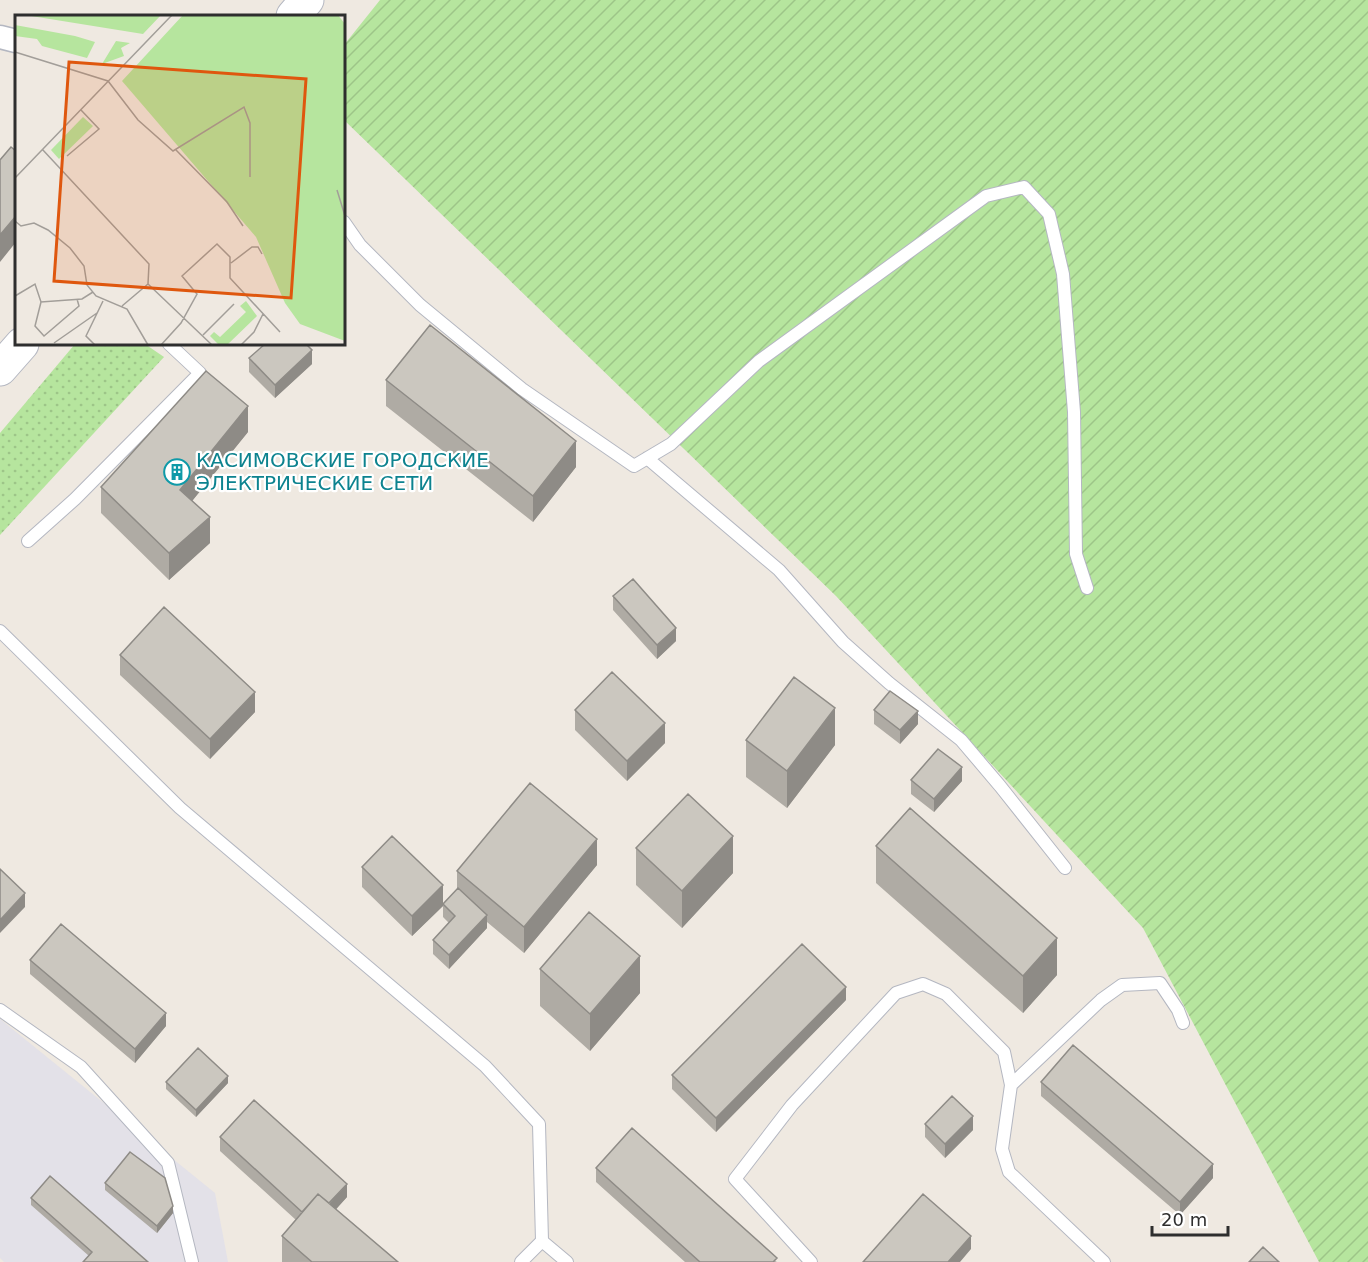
<svg xmlns="http://www.w3.org/2000/svg" width="1368" height="1262" font-family="'DejaVu Sans',sans-serif">
<style>
.industrial{fill:#e3e1e8}
.grass{fill:url(#grass-dots)}
.garden{fill:url(#garden-furrows)}
.lines{fill:none;stroke-linecap:round;stroke-linejoin:round}
.service-casing{stroke:#b4b7c1;stroke-width:14}
.minor-casing{stroke:#b4b7c1;stroke-width:25}
.secondary-casing{stroke:#b4b7c1;stroke-width:35}
.service{stroke:#fff;stroke-width:12}
.minor{stroke:#fff;stroke-width:22}
.secondary{stroke:#fff;stroke-width:33}
.wall{fill:#afaba4}
.shaded-wall{fill:#8e8b86}
.building{fill:#cbc7bf;stroke:#8e8b86;stroke-width:1.5}
.labels{text-anchor:middle;dominant-baseline:central;stroke-width:4.5;stroke-linejoin:round;paint-order:stroke}
.culture-label{font-size:20px;fill:#0d838f;stroke:#fff;text-anchor:start}
.inset-road{fill:none;stroke:#a29e99;stroke-width:1.5}
.view{fill:#df570e;fill-opacity:0.15;stroke:#df570e;stroke-width:3}
.inset-edge{fill:none;stroke:#2e2e2e;stroke-width:3}
</style>
<defs>
<pattern id="grass-dots" width="8" height="8" patternUnits="userSpaceOnUse" patternTransform="scale(1.5)"><rect width="8" height="8" fill="#b6e59e"/><path d="M2 2h.1M6 6h.1" fill="none" stroke="#9dc588" stroke-width="1.8" stroke-linecap="round"/></pattern>
<pattern id="garden-furrows" width="10" height="10" patternUnits="userSpaceOnUse" patternTransform="scale(1.5)"><rect width="10" height="10" fill="#b6e59e"/><path d="M-1 1l2-2M0 10L10 0M9 11l2-2" fill="none" stroke="#9dc588"/></pattern>
</defs>
<rect width="100%" height="100%" fill="#efe9e1"/>
<path class="industrial" d="M0,1019L215,1193L228,1262H4L0,1258Z"/>
<path class="grass" d="M75,344H145L164,357L0,535V433Z"/>
<path class="garden" d="M380,0H1368V1262H1319L1143,928L836,596L344,120V45Z"/>
<g class="lines">
<g class="service-casing">
<path id="service" d="M344,222L360,245L420,305L522,389L634,466L671,444L759,361L986,196L1024,187L1049,214L1063,274L1074,412L1076,554L1087,588
M647,458L779,570L843,642L889,683L961,740L1000,786L1065,868
M28,541L75,499L200,373L169,344
M0,631L180,808L485,1066L539,1124L542,1241L567,1262
M0,1010L81,1067L168,1163L192,1262
M1011,1085L1101,1000L1122,985L1160,983L1178,1010L1183,1023
M521,1262L542,1241
M811,1262L735,1179L792,1105L896,993L923,984L946,994L1004,1052L1011,1085L1002,1149L1009,1172L1104,1262"/>
</g>
<g class="minor-casing">
<path id="minor" d="M0,37L16,41"/>
</g>
<g class="secondary-casing">
<path id="secondary" d="M293,16L307,0
M0,369L22,344"/>
</g>
<use href="#service" class="service"/>
<use href="#minor" class="minor"/>
<use href="#secondary" class="secondary"/>
</g>
<path class="wall" d="M249,358L312,364L275,398L249,372Z
M386,380L576,467L533,522L386,406Z
M248,432L192,501L210,543L169,580L101,513V487Z
M613,596L676,641L657,659L613,610Z
M120,655L255,712L210,759L120,675Z
M575,710L665,743L627,781L575,730Z
M874,710L918,724L900,744L874,724Z
M746,740L835,745L787,808L746,777Z
M911,780L962,781L934,812L911,794Z
M876,846L1057,975L1023,1013L876,883Z
M636,848L733,873L682,928L636,885Z
M597,865L524,953L487,922V928L449,969L433,954V940L449,923L443,917V904L457,889V871Z
M362,867L443,906L412,936L362,887Z
M30,960L166,1026L135,1063L30,974Z
M540,969L640,993L590,1051L540,1006Z
M846,1000L716,1132L672,1089V1075Z
M166,1082L228,1083L196,1117L166,1089Z
M1041,1082L1213,1178L1180,1215L1041,1096Z
M925,1124L973,1130L945,1158L925,1137Z
M220,1137L347,1197L336,1209L398,1262H282V1236L296,1220L220,1151Z
M596,1168L777,1262H685L596,1182Z
M105,1183L173,1213L157,1233L105,1190Z
M31,1198L148,1262L89,1256L31,1205Z"/>
<path class="shaded-wall" d="M16,216V242L0,262V235Z
M312,350V364L275,398V385Z
M248,406V432L180,516V490Z
M576,441V467L533,522V496Z
M210,517V543L169,580V553Z
M676,628V641L657,659V645Z
M255,692V712L210,759V739Z
M835,708V745L787,808V771Z
M918,711V724L900,744V730Z
M665,723V743L627,781V761Z
M962,767V781L934,812V799Z
M733,836V873L682,928V891Z
M597,839V865L524,953V927Z
M443,885V906L412,936V916Z
M25,893V907L0,933V920Z
M487,915V928L449,969V955Z
M1057,938V975L1023,1013V976Z
M640,956V993L590,1051V1014Z
M846,987V1000L716,1132V1118Z
M166,1013V1026L135,1063V1049Z
M228,1076V1083L196,1117V1110Z
M973,1116V1130L945,1158V1144Z
M1213,1164V1178L1180,1215V1202Z
M347,1184V1197L313,1235V1222Z
M173,1206V1213L157,1233V1226Z
M971,1236V1249L960,1262H948Z"/>
<path class="building" d="M11,147L16,151V216L0,235V160Z
M430,325L576,441L533,496L386,380Z
M265,344H306L312,350L275,385L249,358Z
M206,371L248,406L180,490L210,517L169,553L101,487Z
M633,579L676,628L657,645L613,596Z
M164,607L255,692L210,739L120,655Z
M612,672L665,723L627,761L575,710Z
M794,677L835,708L787,771L746,740Z
M890,691L918,711L900,730L874,710Z
M938,749L962,767L934,799L911,780Z
M530,783L597,839L524,927L457,871Z
M688,794L733,836L682,891L636,848Z
M910,808L1057,938L1023,976L876,846Z
M392,836L443,885L412,916L362,867Z
M0,869L25,893L0,920Z
M458,888L487,915L449,955L433,940L455,916L443,904Z
M589,912L640,956L590,1014L540,969Z
M61,924L166,1013L135,1049L30,960Z
M802,944L846,987L716,1118L672,1075Z
M1073,1045L1213,1164L1180,1202L1041,1082Z
M198,1048L228,1076L196,1110L166,1082Z
M952,1096L973,1116L945,1144L925,1124Z
M254,1100L347,1184L329,1203L318,1194L302,1212L220,1137Z
M632,1128L777,1258L773,1262H700L596,1168Z
M130,1152L165,1178L173,1206L157,1226L105,1183Z
M50,1176L148,1262H83L92,1252L31,1198Z
M318,1194L398,1262H312L282,1236Z
M923,1194L971,1236L948,1262H863Z
M1263,1247L1279,1262H1249Z"/>
<defs>
<g id="building-ring" transform="scale(1.35)"><circle r="9.5" fill="#fff" stroke="#0f9aa8" stroke-width="1.5"/><path d="M-4-6H4V6H1V3H-1V6H-4ZM-2.5-4.3h1.7v1.8h-1.7ZM.8-4.3h1.7v1.8H.8ZM-2.5-1h1.7V.8h-1.7ZM.8-1h1.7V.8H.8Z" fill="#0f9aa8"/></g>
</defs>
<g fill-rule="evenodd">
<use href="#building-ring" x="177" y="472"/>
</g>
<g class="labels">
<g class="culture-label">
<text x="196" y="460">КАСИМОВСКИЕ ГОРОДСКИЕ<tspan x="196" dy="23">ЭЛЕКТРИЧЕСКИЕ СЕТИ</tspan></text>
</g>
</g>
<g transform="translate(15 15)">
<rect width="330" height="330" fill="#efe9e1"/>
<path d="M68,102L78,111L44,144L36,135Z" fill="#b6e59e"/>
<path d="M10,0H146L128,19ZM0,10L60,21L80,27L72,43L27,31L22,24L0,21ZM101,26L115,28L106,33L109,41L87,49Z" fill="#b6e59e"/>
<path d="M168,0H323L330,9V326L285,309L270,288L241,222L107,66ZM231,286L242,301L212,330H204L195,321L199,317L205,322L231,297L225,291Z" fill="#b6e59e"/>
<path class="inset-road" d="M0,37L93,66L123,105L158,136L229,92L235,108V162M27,134L134,249L133,269L197,330M161,135L212,187L228,211M52,141L84,114L66,95M0,163L157,0M322,175L330,201M0,206L6,211L19,208L33,215L55,233L69,251L72,270L81,281L112,294L133,330M216,248L237,232H243L247,239M0,281L20,269L26,287L67,284L78,277M26,287L20,311L29,321L64,291L62,284M107,291L133,269M188,320L219,289M39,328L82,298M80,330L71,321L88,286M146,330L166,308L182,279L167,261L202,229L215,242V263L265,317M226,330L239,317L248,299"/>
<path class="view" d="M54,47L291,64L276,283L39,266Z"/>
<rect width="330" height="330" class="inset-edge"/>
</g>
<path d="M1152 1226v9h76v-9" fill="none" stroke="#2e2e2e" stroke-width="3"/>
<text x="1161" y="1226" font-size="18" fill="#2e2e2e" stroke="#ffffff" stroke-width="4.5" paint-order="stroke">20 m</text>
</svg>
